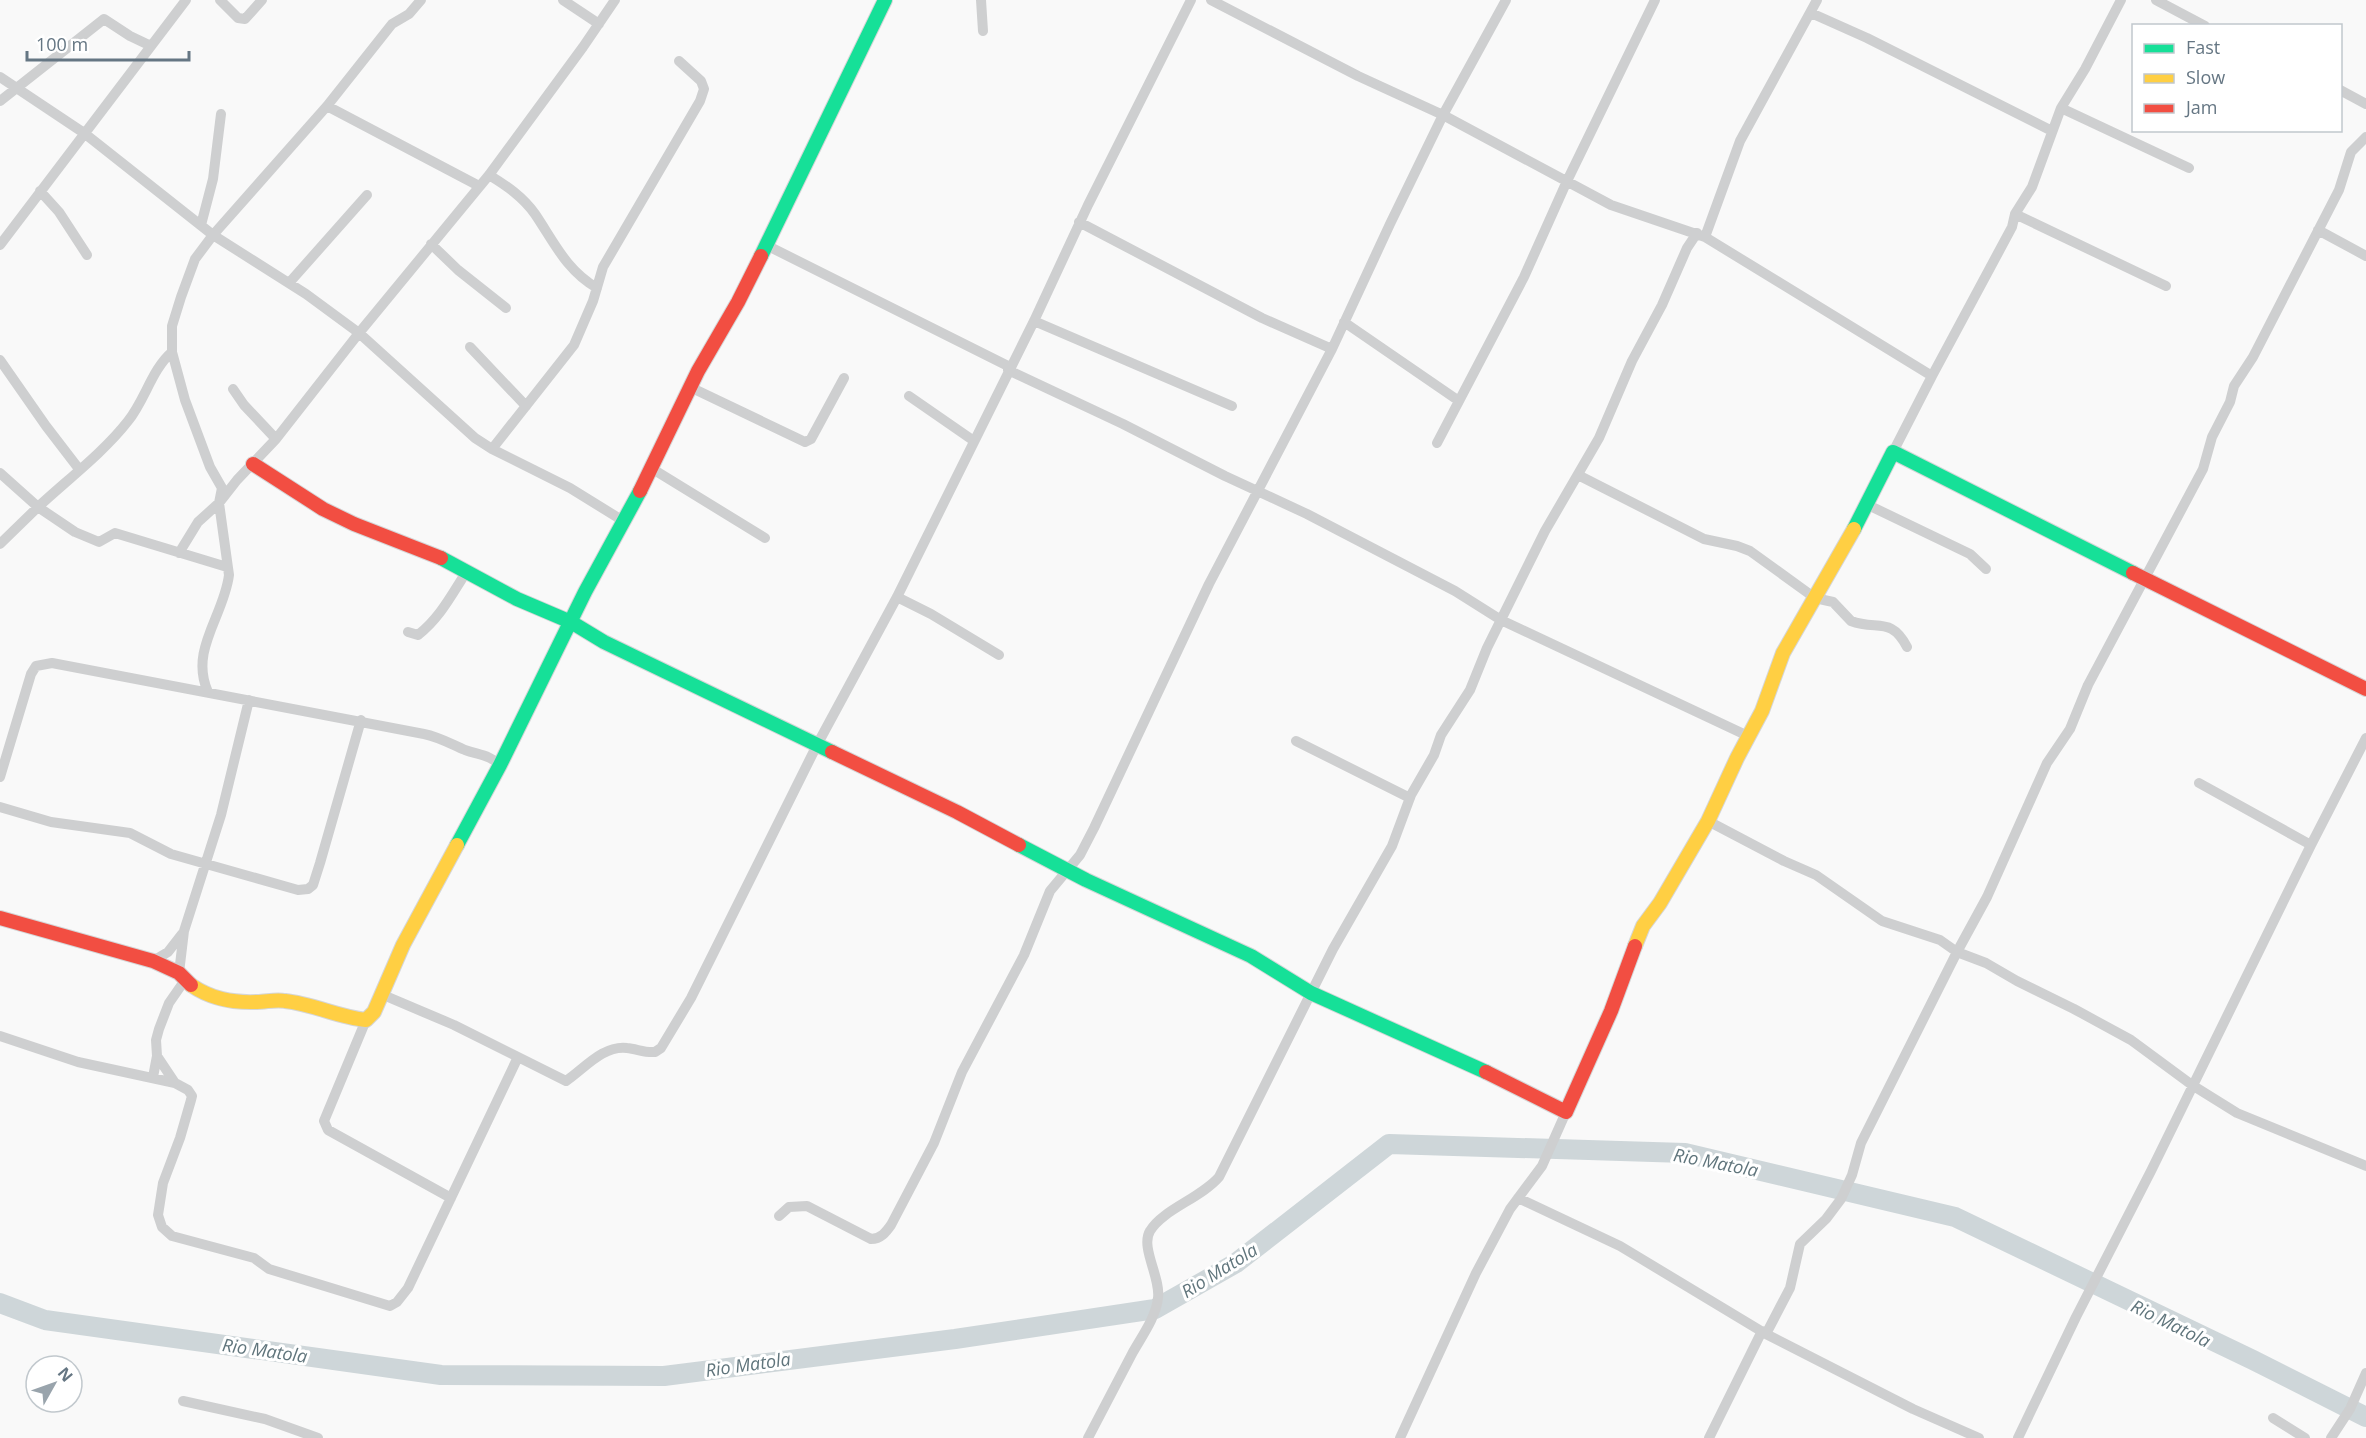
<svg xmlns="http://www.w3.org/2000/svg" width="2366" height="1438" font-family="'Open Sans',sans-serif">
<style>
.lines{fill:none;stroke-linecap:round;stroke-linejoin:round}
.river{stroke:#ced6d9;stroke-width:20}
.fast-casing{stroke:#d5d6d7;stroke-width:16}
.slow-casing{stroke:#d5d6d7;stroke-width:16}
.jam-casing{stroke:#d5d6d7;stroke-width:16}
.street{stroke:#cecfd0;stroke-width:10}
.fast{stroke:#16e098;stroke-width:14}
.slow{stroke:#ffcf43;stroke-width:14}
.jam{stroke:#f24e42;stroke-width:14}
.labels{text-anchor:middle;dominant-baseline:central;stroke-width:6;stroke-linejoin:round;paint-order:stroke}
.water-label{font-size:18px;font-style:italic;fill:#60757c;stroke:#fff}
</style>
<rect width="100%" height="100%" fill="#f9f9f9"/>
<g class="lines">
<path class="river" d="M0,1303L45,1320L441,1375L664,1376L955,1339L1155,1309L1236,1263L1389,1144L1685,1153L1955,1217L2253,1360L2366,1417"/>
<g class="fast-casing">
<path id="fast" d="M761,256L885,0
M1854,529L1893,452L2133,573
M441,558L517,599L571,622L604,642L832,752
M457,845L500,765L585,592L640,491
M1019,845L1086,880L1251,956L1311,993L1486,1072"/>
</g>
<g class="slow-casing">
<path id="slow" d="M1635,946L1643,926L1660,903L1708,821L1737,758L1762,711L1783,653L1854,529
M191,985C211,999 232,1003 257,1002C266,1002 276,999 285,1001C313,1004 338,1017 366,1020L374,1012L403,945L457,845"/>
</g>
<g class="jam-casing">
<path id="jam" d="M253,464L323,509L354,524L441,558
M640,491L698,371L738,302L761,256
M2133,573L2366,689
M832,752L957,812L1019,845
M0,918L153,961L179,973L191,985
M1486,1072L1566,1112L1611,1011L1635,946"/>
</g>
<path class="street" d="M220,0L238,18L245,19L262,0
M563,0L599,24
M981,0L983,31
M1211,0L1358,76L1443,115L1611,205L1705,237L1932,376L1893,452
M2156,0L2205,26
M1811,13L1867,38L2052,131
M0,77L84,133L213,235L306,294L359,333L475,438L492,449L570,488L625,522
M2340,90L2366,104
M0,101L104,19L130,36L151,46L154,42
M327,106L479,186
M2061,108L2189,168
M489,175C507,186 523,197 535,214C554,242 566,270 597,288
M40,191L59,212L87,255
M2015,214L2166,286
M1079,222L1262,318L1332,349
M201,225L213,179L221,114
M2318,230L2366,256
M1705,237L1740,141L1817,0
M431,244L458,270L506,308
M0,245L186,0
M766,245L1010,367
M289,283L367,195
M1034,321L1232,406
M1344,322L1459,401
M470,347L526,406
M0,360L46,426L79,469
M1008,370L1123,424L1225,476L1307,514L1455,591L1501,620L1748,736
M1932,376L2012,227L2015,214L2032,187L2061,108L2085,69L2121,0
M692,388L805,442L811,439L844,378
M233,389L244,405L276,439
M909,396L974,441
M1437,443L1524,277L1567,181L1655,0
M492,449L574,345L593,301L603,267L700,101L704,89L701,81L679,61
M651,468L765,538
M0,473L38,507C67,480 104,452 128,421C145,400 152,369 172,352
M1578,475L1704,539L1737,546L1750,551L1815,598L1833,602L1851,621C1877,631 1891,616 1907,647
M1866,504L1970,554L1986,569
M0,544L38,507L75,532L99,542L115,533L227,567
M179,553L198,522L219,503L237,480L276,439L359,333L489,175L583,47L615,0
M897,597L931,614L999,655
M408,632L418,635C440,618 452,594 467,571
M208,692C189,650 224,616 229,575L219,503L222,488L210,467L185,400L172,352V326L181,297L195,259L213,235L327,106L392,24L409,14L421,0
M1296,741L1410,798
M0,777L31,674L36,666L52,663L424,734C439,737 451,744 465,750C479,755 490,755 500,765
M2199,783L2311,845
M0,807L51,822L130,833L171,854L298,890L308,889L313,885L320,863L361,720
M1708,821L1784,861L1816,875L1882,921L1940,940L1957,952L1986,963L2017,981L2074,1009L2131,1040L2192,1085L2237,1113L2366,1166
M153,961L168,952L182,934
M179,973L184,931L221,815L249,700
M381,994L454,1025L566,1081C584,1069 603,1045 627,1048C637,1049 645,1053 655,1052L661,1048L691,998L817,745L897,597L1034,321L1088,205L1191,0
M366,1020L324,1121L328,1130L451,1198
M0,1036L78,1062L175,1083L188,1090L192,1096L191,1100L180,1138L163,1183L158,1215L162,1227L172,1236L254,1258L269,1269L390,1306L397,1302L408,1288L518,1057
M157,1056L175,1083
M153,1077L157,1056L156,1040L159,1029L169,1003L185,980
M1518,1198L1620,1246L1766,1334L1913,1409L1979,1438
M779,1216L789,1207L807,1206L871,1239C881,1239 886,1232 891,1225L934,1143L962,1072L1024,955L1050,891L1080,855L1094,828L1209,584L1332,349L1390,224L1443,115L1506,0
M1766,1334L1790,1288L1800,1244L1826,1219L1841,1199L1852,1175L1861,1143L1957,952L1987,897L2047,763L2070,729L2088,685L2203,469L2212,437L2230,402L2234,386L2253,357L2339,190L2351,152L2366,137
M183,1401L265,1419L318,1438
M2273,1418L2305,1438
M1088,1438C1103,1409 1118,1381 1133,1352C1142,1336 1156,1317 1158,1298C1161,1278 1140,1247 1150,1231C1162,1210 1201,1198 1219,1177L1333,949L1392,846L1411,795L1434,755L1441,735L1470,690L1487,648L1545,531L1599,438L1632,361L1662,305L1687,248L1697,233
M1400,1438L1476,1273L1510,1209L1542,1166L1566,1112
M1709,1438L1762,1331
M2018,1438L2076,1317L2151,1171L2311,845L2366,738
M2331,1438L2350,1409L2366,1373"/>
<use href="#fast" class="fast"/>
<use href="#slow" class="slow"/>
<use href="#jam" class="jam"/>
</g>
<g class="labels">
<g class="water-label">
<text transform="translate(1716 1162) rotate(11)">Rio Matola</text>
<text transform="translate(1219 1270) rotate(-32)">Rio Matola</text>
<text transform="translate(2171 1323) rotate(26)">Rio Matola</text>
<text transform="translate(265 1350) rotate(8)">Rio Matola</text>
<text transform="translate(748 1364) rotate(-8)">Rio Matola</text>
</g>
</g>
<rect x="2132" y="24" width="210" height="108" fill="#ffffff" stroke="#c1c8cd" stroke-width="1.5"/>
<rect x="2144" y="44" width="30" height="9" fill="#16e098" stroke="#c1c8cd" stroke-width="1.5"/>
<text x="2186" y="54" font-size="18" fill="#657683">Fast</text>
<rect x="2144" y="74" width="30" height="9" fill="#ffcf43" stroke="#c1c8cd" stroke-width="1.5"/>
<text x="2186" y="84" font-size="18" fill="#657683">Slow</text>
<rect x="2144" y="104" width="30" height="9" fill="#f24e42" stroke="#c1c8cd" stroke-width="1.5"/>
<text x="2186" y="114" font-size="18" fill="#657683">Jam</text>
<g transform="translate(54 1384) rotate(50)"><circle r="28" fill="#ffffff" stroke="#c1c8cd" stroke-width="1.5"/>
<path d="M0-4.5L10 22L0 15L-10 22Z" fill="#99a4ac"/>
<text y="-9" font-size="16" font-weight="bold" text-anchor="middle" fill="#657683">N</text>
</g>
<path d="M27 51v9h162v-9" fill="none" stroke="#657683" stroke-width="3"/>
<text x="36" y="51" font-size="18" fill="#657683" stroke="#ffffff" stroke-width="4.5" paint-order="stroke">100 m</text>
</svg>
